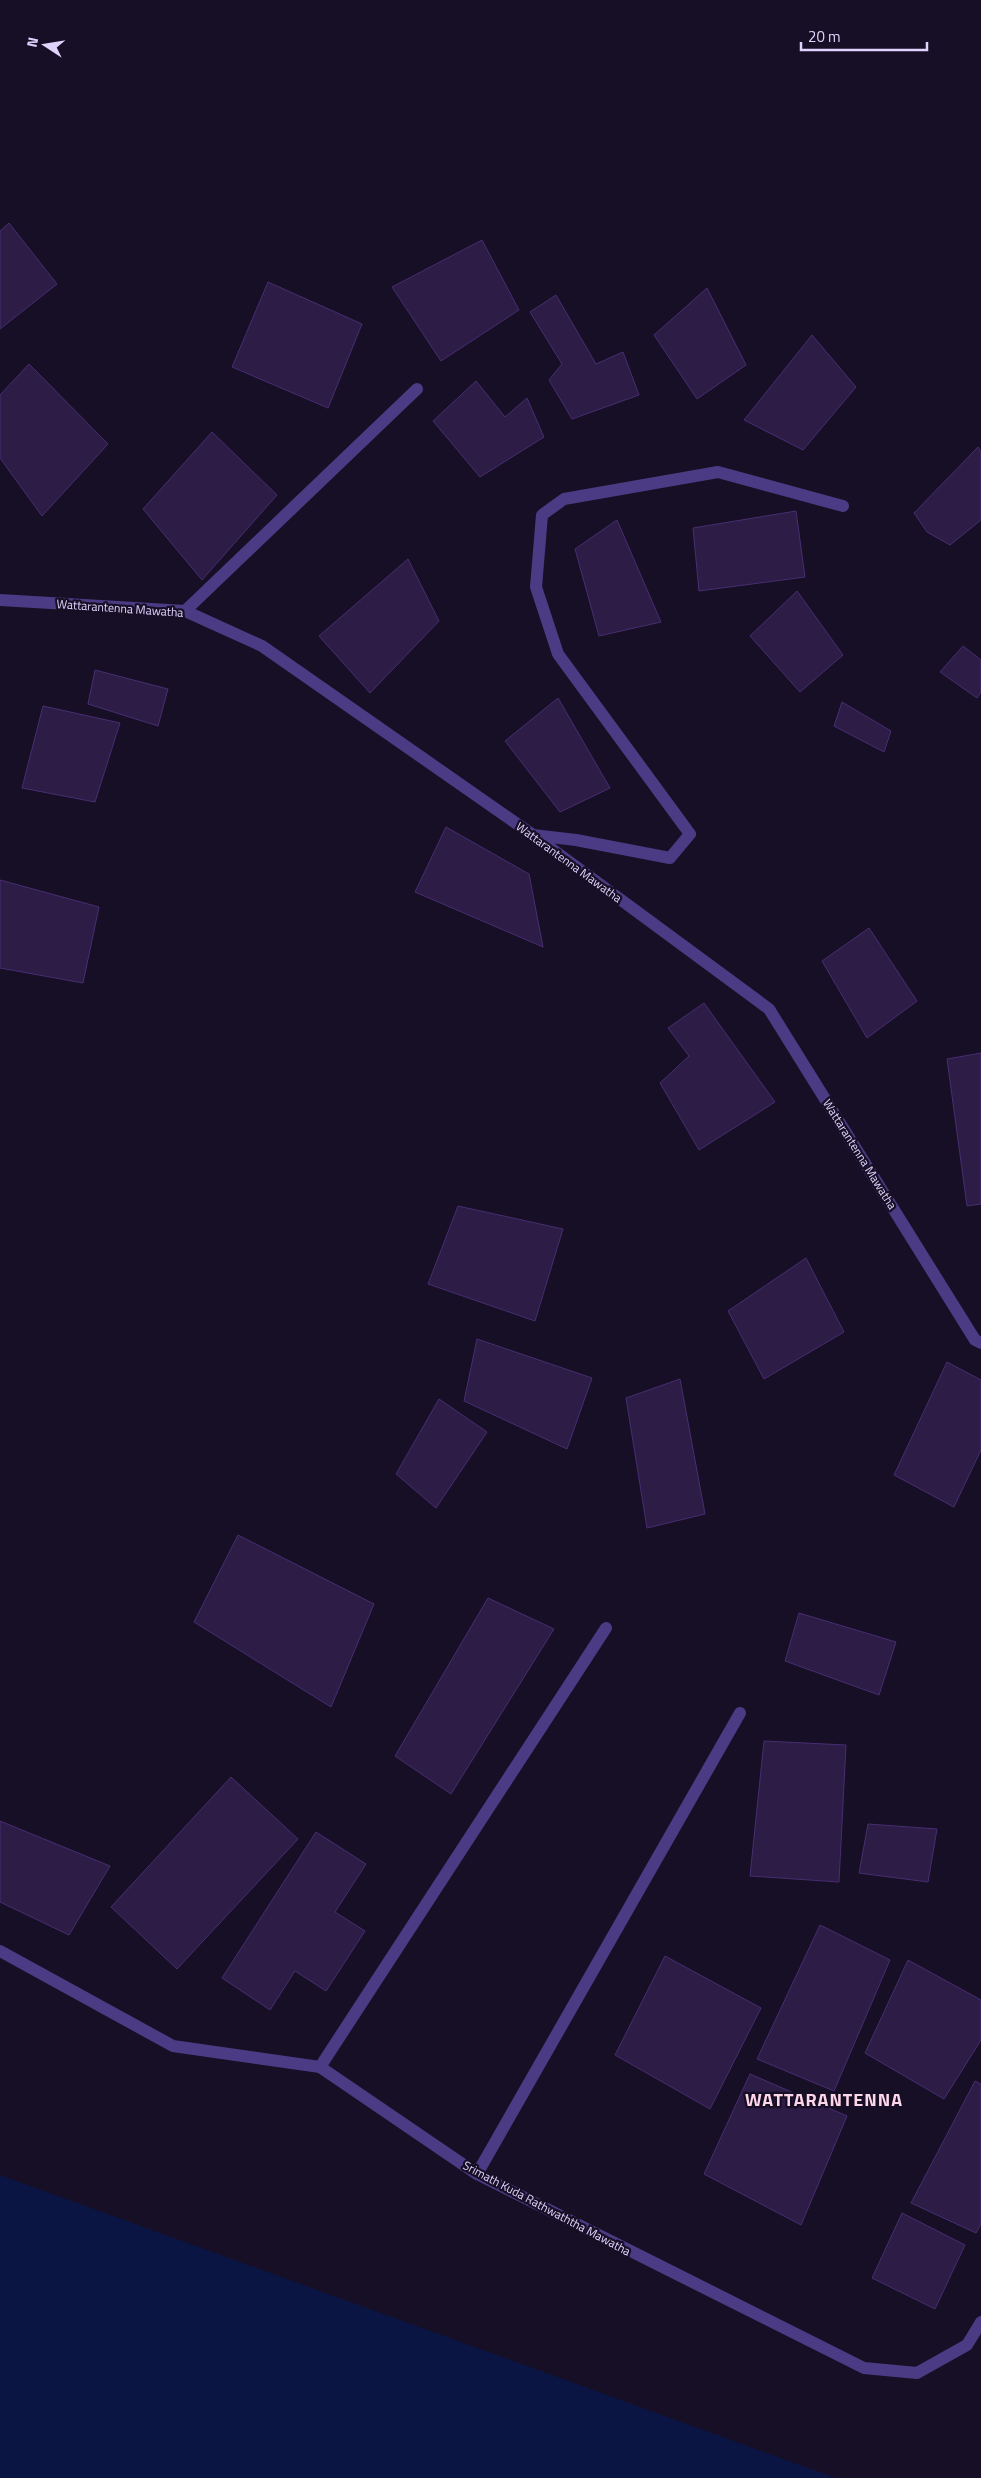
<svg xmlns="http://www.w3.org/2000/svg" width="981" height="2478" font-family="'Titillium Web',sans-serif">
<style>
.water{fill:#0b1543}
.building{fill:#2c1c46;stroke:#472e72}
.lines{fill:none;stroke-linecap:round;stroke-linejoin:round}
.service{stroke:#4b3b84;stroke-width:12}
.minor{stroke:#4b3b84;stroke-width:12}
.tertiary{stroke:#4b3b84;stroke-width:12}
.labels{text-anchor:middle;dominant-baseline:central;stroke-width:4.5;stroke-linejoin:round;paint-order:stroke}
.street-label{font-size:12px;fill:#e0d4fe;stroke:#170f25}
.district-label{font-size:18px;font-weight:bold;letter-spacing:1px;fill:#fed6e9;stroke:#170f25}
</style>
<rect width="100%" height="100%" fill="#170f25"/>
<path class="water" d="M0,2175L836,2478H0Z"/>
<path class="building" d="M9,223L57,284L0,329V231Z
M482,240L519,310L441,361L392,287Z
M268,282L362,324L328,408L232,367Z
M707,288L746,365L697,399L654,335Z
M556,295L596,364L623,352L639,395L572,419L549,380L562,364L530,312Z
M812,335L856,387L803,450L744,420Z
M29,364L108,444L42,516L0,458V395Z
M476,381L505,417L527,398L544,437L480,477L433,421Z
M212,432L277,495L202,580L143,509Z
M978,447L981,452V520L950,545L927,532L914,513Z
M796,511L805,577L699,591L693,528Z
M617,520L661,622L599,636L575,549Z
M408,559L439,621L370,693L319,636Z
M797,591L843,655L800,692L750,636Z
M963,646L981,660V692L977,698L940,672Z
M95,670L168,689L158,726L88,704Z
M558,698L610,788L560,812L505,741Z
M842,702L891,731L884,752L834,726Z
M43,706L120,723L95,802L22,788Z
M446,827L529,874L543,947L415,892Z
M0,880L99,907L83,983L0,968Z
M869,928L917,1001L867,1038L822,961Z
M704,1003L775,1102L699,1150L660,1083L689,1056L668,1028Z
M981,1053V1204L967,1206L947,1059Z
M458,1206L563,1229L535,1321L428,1284Z
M806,1258L844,1332L764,1379L728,1311Z
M477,1339L592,1378L567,1449L464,1401Z
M947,1362L981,1380V1450L954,1507L894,1475Z
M680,1379L705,1514L647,1528L626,1398Z
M439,1399L487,1432L436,1508L396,1474Z
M238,1535L374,1604L331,1707L194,1622Z
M488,1598L554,1629L451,1794L395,1756Z
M799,1613L896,1642L879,1695L785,1661Z
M764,1741L846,1745L839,1882L750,1876Z
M231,1777L298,1839L177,1969L111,1907Z
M0,1821L110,1866L69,1935L0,1902Z
M868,1824L937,1829L928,1882L859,1873Z
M316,1832L366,1864L335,1912L365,1931L326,1991L295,1971L270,2010L222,1978Z
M820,1925L890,1960L834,2091L757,2059Z
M665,1956L761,2008L710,2109L615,2055Z
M908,1960L981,2000V2040L944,2099L865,2053Z
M750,2074L847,2116L801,2225L704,2174Z
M975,2081L981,2084V2224L976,2233L911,2203Z
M902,2213L965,2245L935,2309L872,2278Z"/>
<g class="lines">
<path class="service" d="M185,611L417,389
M533,835L576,840L670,858L690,834L558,654L536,587L542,515L564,499L718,472L843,506
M320,2067L606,1628
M477,2174L740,1713"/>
<path class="minor" d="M0,600L185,611L262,646L533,835L769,1009L975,1340L981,1343"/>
<path class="tertiary" d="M0,1951L173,2046L320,2067L477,2174L864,2368L917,2373L967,2345L981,2322"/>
</g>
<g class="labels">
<g class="street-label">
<text transform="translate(120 608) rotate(4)">Wattarantenna Mawatha</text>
<text transform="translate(569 862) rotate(36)">Wattarantenna Mawatha</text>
<text transform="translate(860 1154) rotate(58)">Wattarantenna Mawatha</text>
<text transform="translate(547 2208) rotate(28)">Srimath Kuda Rathwaththa Mawatha</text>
</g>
<g class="district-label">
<text x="824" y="2099">WATTARANTENNA</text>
</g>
</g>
<g transform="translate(45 45) rotate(282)" stroke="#170f25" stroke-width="4" paint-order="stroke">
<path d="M0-4L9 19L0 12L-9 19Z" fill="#e0d4fe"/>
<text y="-8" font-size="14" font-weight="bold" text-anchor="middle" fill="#e0d4fe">N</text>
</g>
<path d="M801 42v8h126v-8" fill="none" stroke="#e0d4fe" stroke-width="2.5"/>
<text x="808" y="42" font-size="15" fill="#e0d4fe" stroke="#170f25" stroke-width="4" paint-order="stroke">20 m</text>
</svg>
